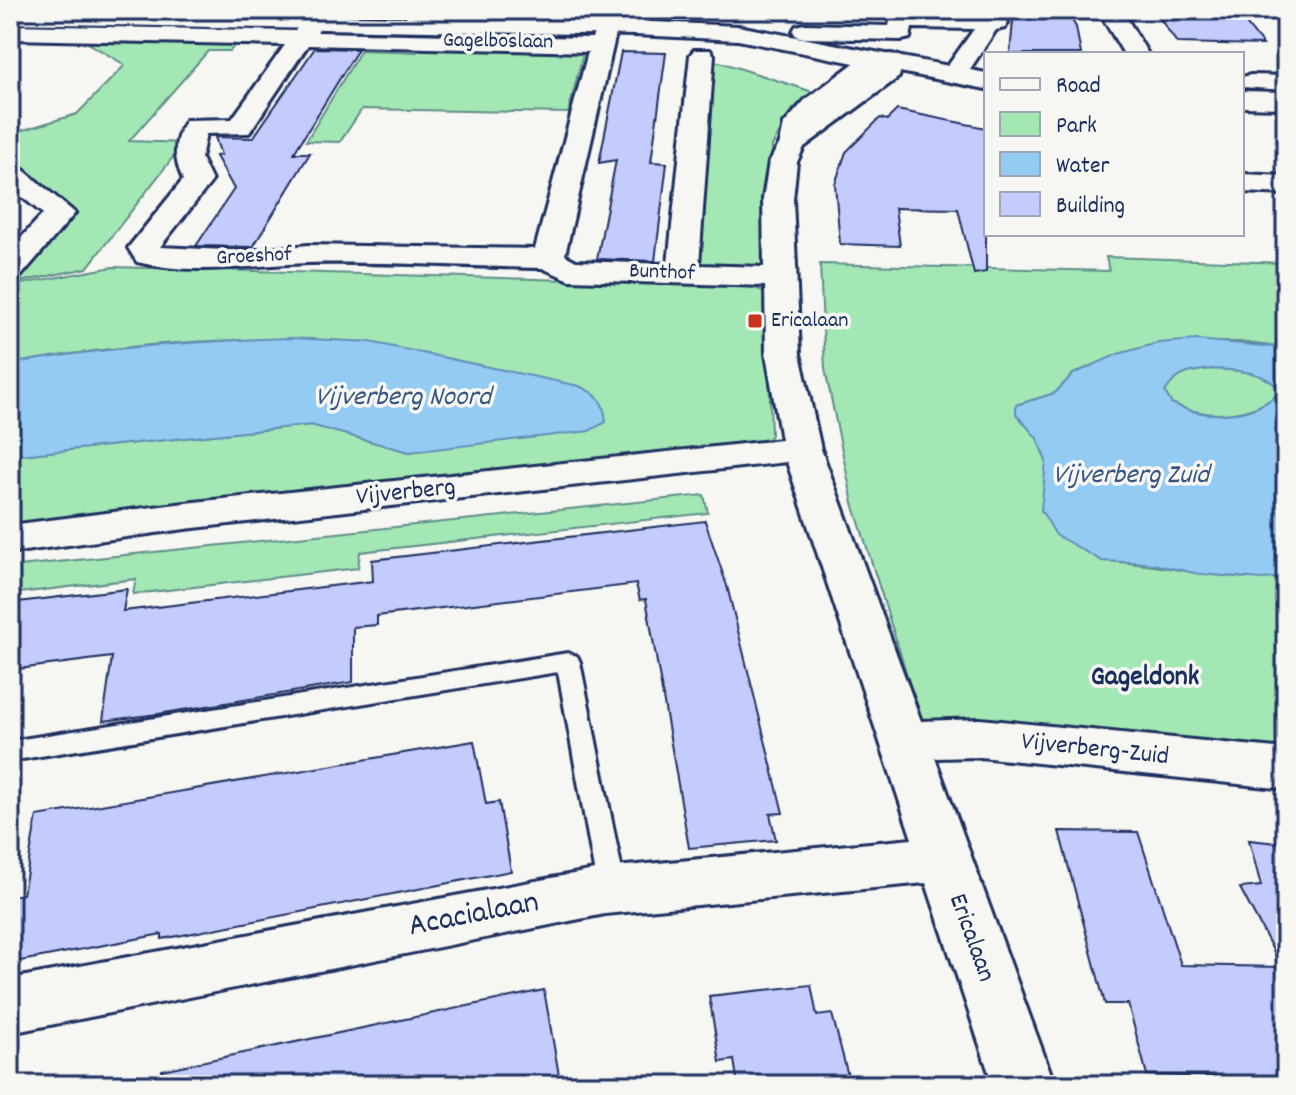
<svg xmlns="http://www.w3.org/2000/svg" width="1296" height="1095" font-family="Dekko,sans-serif">
<style>
.green{fill:#a3e8b4;stroke:#5f8c89;stroke-width:2}
.water{fill:#94cbf3;stroke:#648db7;stroke-width:2;fill-rule:evenodd}
.building{fill:#c4ccfe;stroke:#1b2f5e;stroke-width:2}
.lines{fill:none;stroke-linecap:round;stroke-linejoin:round}
.lane-casing{stroke:#1b2f5e;stroke-width:6}
.street-casing{stroke:#1b2f5e;stroke-width:6}
.secondary-casing{stroke:#1b2f5e;stroke-width:6}
.lane{fill:#f6f6f2;fill-rule:evenodd}
.street{fill:#f6f6f2;fill-rule:evenodd}
.secondary{fill:#f6f6f2;fill-rule:evenodd}
.poi-dot{fill:#c8321e;stroke:#f6f6f2;stroke-width:3}
.labels{text-anchor:middle;dominant-baseline:central;stroke-width:7;stroke-linejoin:round;paint-order:stroke}
.far-street-label{font-size:22px;fill:#1b2f5e;stroke:#f6f6f2}
.far-poi-label{font-size:22px;fill:#1b2f5e;stroke:#f6f6f2;text-anchor:start}
.street-label{font-size:26px;fill:#1b2f5e;stroke:#f6f6f2}
.water-label{font-size:28px;font-style:italic;fill:#395683;stroke:#f6f6f2}
.neighbourhood-label{font-size:28px;font-weight:bold;fill:#1b2f5e;stroke:#f6f6f2}
.near-street-label{font-size:32px;fill:#1b2f5e;stroke:#f6f6f2}
</style>
<rect width="100%" height="100%" fill="#f6f6f2"/>
<filter id="ink" filterUnits="userSpaceOnUse"><feTurbulence type="fractalNoise" baseFrequency=".0125" numOctaves="2"/><feDisplacementMap in="SourceGraphic" scale="16" xChannelSelector="R" yChannelSelector="G"/><feConvolveMatrix kernelMatrix="1 2 1 2 8 2 1 2 1" color-interpolation-filters="sRGB"/></filter>
<g filter="url(#ink)">
<path class="green" d="M78,37L238,41L230,51H208L129,141L184,143L87,268L10,284V273L67,212L10,161V134L77,114L125,65Z
M418,46L584,50L568,113L362,109L340,142L306,141L361,50L417,52Z
M703,61L720,62L813,92L793,109L772,146L768,270L690,267Z
M1106,257L1286,263V348L1239,342L1158,343L1091,366L1073,374L1055,393L1016,405L1017,414L1037,438L1046,461L1102,561C1164,563 1224,583 1286,577V757L922,723L853,503L825,369L820,264L1109,271Z
M113,267L744,285L767,292L771,435L760,449L10,531V456L311,425L409,452L472,443L370,342C249,335 129,342 10,364V286Z
M1211,369C1237,370 1264,370 1281,391C1253,418 1205,420 1171,403L1165,392C1176,373 1191,371 1211,369Z
M704,495L708,513L360,552L358,568L133,594L136,579L10,594V567Z"/>
<path class="water" d="M292,338L370,342L579,386C598,394 604,401 606,422L589,431L409,452L311,425L10,456V364C104,347 197,341 292,338Z
M1197,340L1286,348V577L1262,579L1199,574L1148,563L1102,561L1056,535L1041,510L1046,461L1037,438L1016,414V405L1055,393L1073,374L1118,354L1158,343ZM1211,369C1237,370 1265,370 1281,391C1253,419 1205,420 1171,403L1165,392C1176,373 1191,371 1211,369Z"/>
<path class="building" d="M1014,10H1054L1057,14L1069,15L1076,27L1081,54H1010Z
M1154,10H1235L1263,45L1177,43Z
M315,48L358,49L294,153H310L253,247L196,246L234,189L216,156L221,155L215,137L253,138Z
M621,52L666,53L651,162L667,163L655,261L597,259L616,160L599,163Z
M897,110L986,128V272L974,274L958,209L895,208L900,246L840,244L835,184L846,152L880,118L887,120Z
M705,521L727,586L783,813L770,814L776,840L689,848L646,599L640,600L636,584L377,616V625L353,627V682L158,714L103,721L112,657L10,670V603L127,589L123,611L373,581L372,560Z
M474,741L486,804L499,802L511,871L162,939V934L10,963V896L23,894L37,816Z
M1059,831L1138,832L1181,965L1282,967L1240,888L1261,886L1249,840L1286,844V1078L1147,1075L1128,1004H1105Z
M811,985L817,1016L832,1014L848,1076L832,1078L833,1085H738L734,1060L720,1062L709,996Z
M544,990L560,1081L543,1085H163L162,1070Z"/>
<g class="lines">
<g class="lane-casing">
<path id="lane" d="M568,653L577,656L580,662L626,891L622,900L612,903L602,900L598,891L558,672L10,761V741Z"/>
</g>
<g class="street-casing">
<path id="street" d="M396,10H648L651,14L643,33H627L624,28L627,20L407,17Z
M981,10H1003L1008,23L1005,28L996,30L968,72H950L947,67L974,29L912,28L910,38L902,40L804,38L796,36L793,31L796,26L804,24L889,26L891,16L899,14L983,16Z
M312,16L323,23L317,32L592,38L598,24H614L617,29L565,255L576,261L668,264L690,55L694,50H710L714,55L699,265L764,267L763,199L769,162L780,143L784,124L805,100L857,61L891,54L899,56L903,61L899,77L804,147L797,162L793,199L800,354L821,449L921,721L980,719L1286,749V789L980,757L935,758L1055,1085H993L926,883L605,914L10,1033V979L605,868L912,839L787,462L185,529L10,553V525L185,503L781,440L766,354L765,286L570,280L542,268C465,267 386,261 308,263C251,265 194,276 137,262L128,248L183,180C174,159 172,141 186,120L232,119L285,45L10,39V25L295,31L304,18ZM308,45L588,52L535,249L308,245L248,251L160,247L212,181L201,158L206,134L249,133Z
M1251,75L1286,76V90L1242,87V77Z
M10,165L20,167L75,213L21,276L10,278V250L43,214L10,187Z
M1242,174L1286,176V194L1242,192Z"/>
</g>
<g class="secondary-casing">
<path id="secondary" d="M10,10L635,21L738,26L986,73V89L738,40L635,35L10,23Z
M1098,10H1122L1148,54H1124Z
M1242,91L1286,92V108L1242,107Z"/>
</g>
<use href="#lane" class="lane"/>
<use href="#street" class="street"/>
<use href="#secondary" class="secondary"/>
</g>
</g>
<rect class="poi-dot" x="747" y="313" width="16" height="16" rx="4"/>
<g class="labels">
<g class="far-street-label">
<text transform="translate(498 42) rotate(1)">Gagelboslaan</text>
<text transform="translate(254 257) rotate(-3)">Groeshof</text>
<text transform="translate(662 273) rotate(2)">Bunthof</text>
</g>
<g class="far-poi-label">
<text x="771" y="321">Ericalaan</text>
</g>
<g class="street-label">
<text transform="translate(406 493) rotate(-6)">Vijverberg</text>
<text transform="translate(1095 750) rotate(6)">Vijverberg-Zuid</text>
<text transform="translate(971 938) rotate(70)">Ericalaan</text>
</g>
<g class="water-label">
<text x="403" y="399">Vijverberg Noord</text>
<text x="1131" y="477">Vijverberg Zuid</text>
</g>
<g class="neighbourhood-label">
<text x="1145" y="679">Gageldonk</text>
</g>
<g class="near-street-label">
<text transform="translate(474 916) rotate(-11)">Acacialaan</text>
</g>
</g>
<rect width="1296" height="1095" fill="none" stroke="#f6f6f2" stroke-width="40"/>
<rect x="20" y="20" width="1256" height="1055" fill="none" stroke="#1b2f5e" stroke-width="3" filter="url(#ink)"/>
<rect x="984" y="52" width="260" height="184" fill="#f6f6f2" stroke="#9ea6b7" stroke-width="2"/>
<rect x="1000" y="78" width="40" height="12" fill="#f6f6f2" stroke="#9ea6b7" stroke-width="2"/>
<text x="1056" y="92" font-size="24" fill="#1b2f5e">Road</text>
<rect x="1000" y="112" width="40" height="24" fill="#a3e8b4" stroke="#9ea6b7" stroke-width="2"/>
<text x="1056" y="132" font-size="24" fill="#1b2f5e">Park</text>
<rect x="1000" y="152" width="40" height="24" fill="#94cbf3" stroke="#9ea6b7" stroke-width="2"/>
<text x="1056" y="172" font-size="24" fill="#1b2f5e">Water</text>
<rect x="1000" y="192" width="40" height="24" fill="#c4ccfe" stroke="#9ea6b7" stroke-width="2"/>
<text x="1056" y="212" font-size="24" fill="#1b2f5e">Building</text>
</svg>
